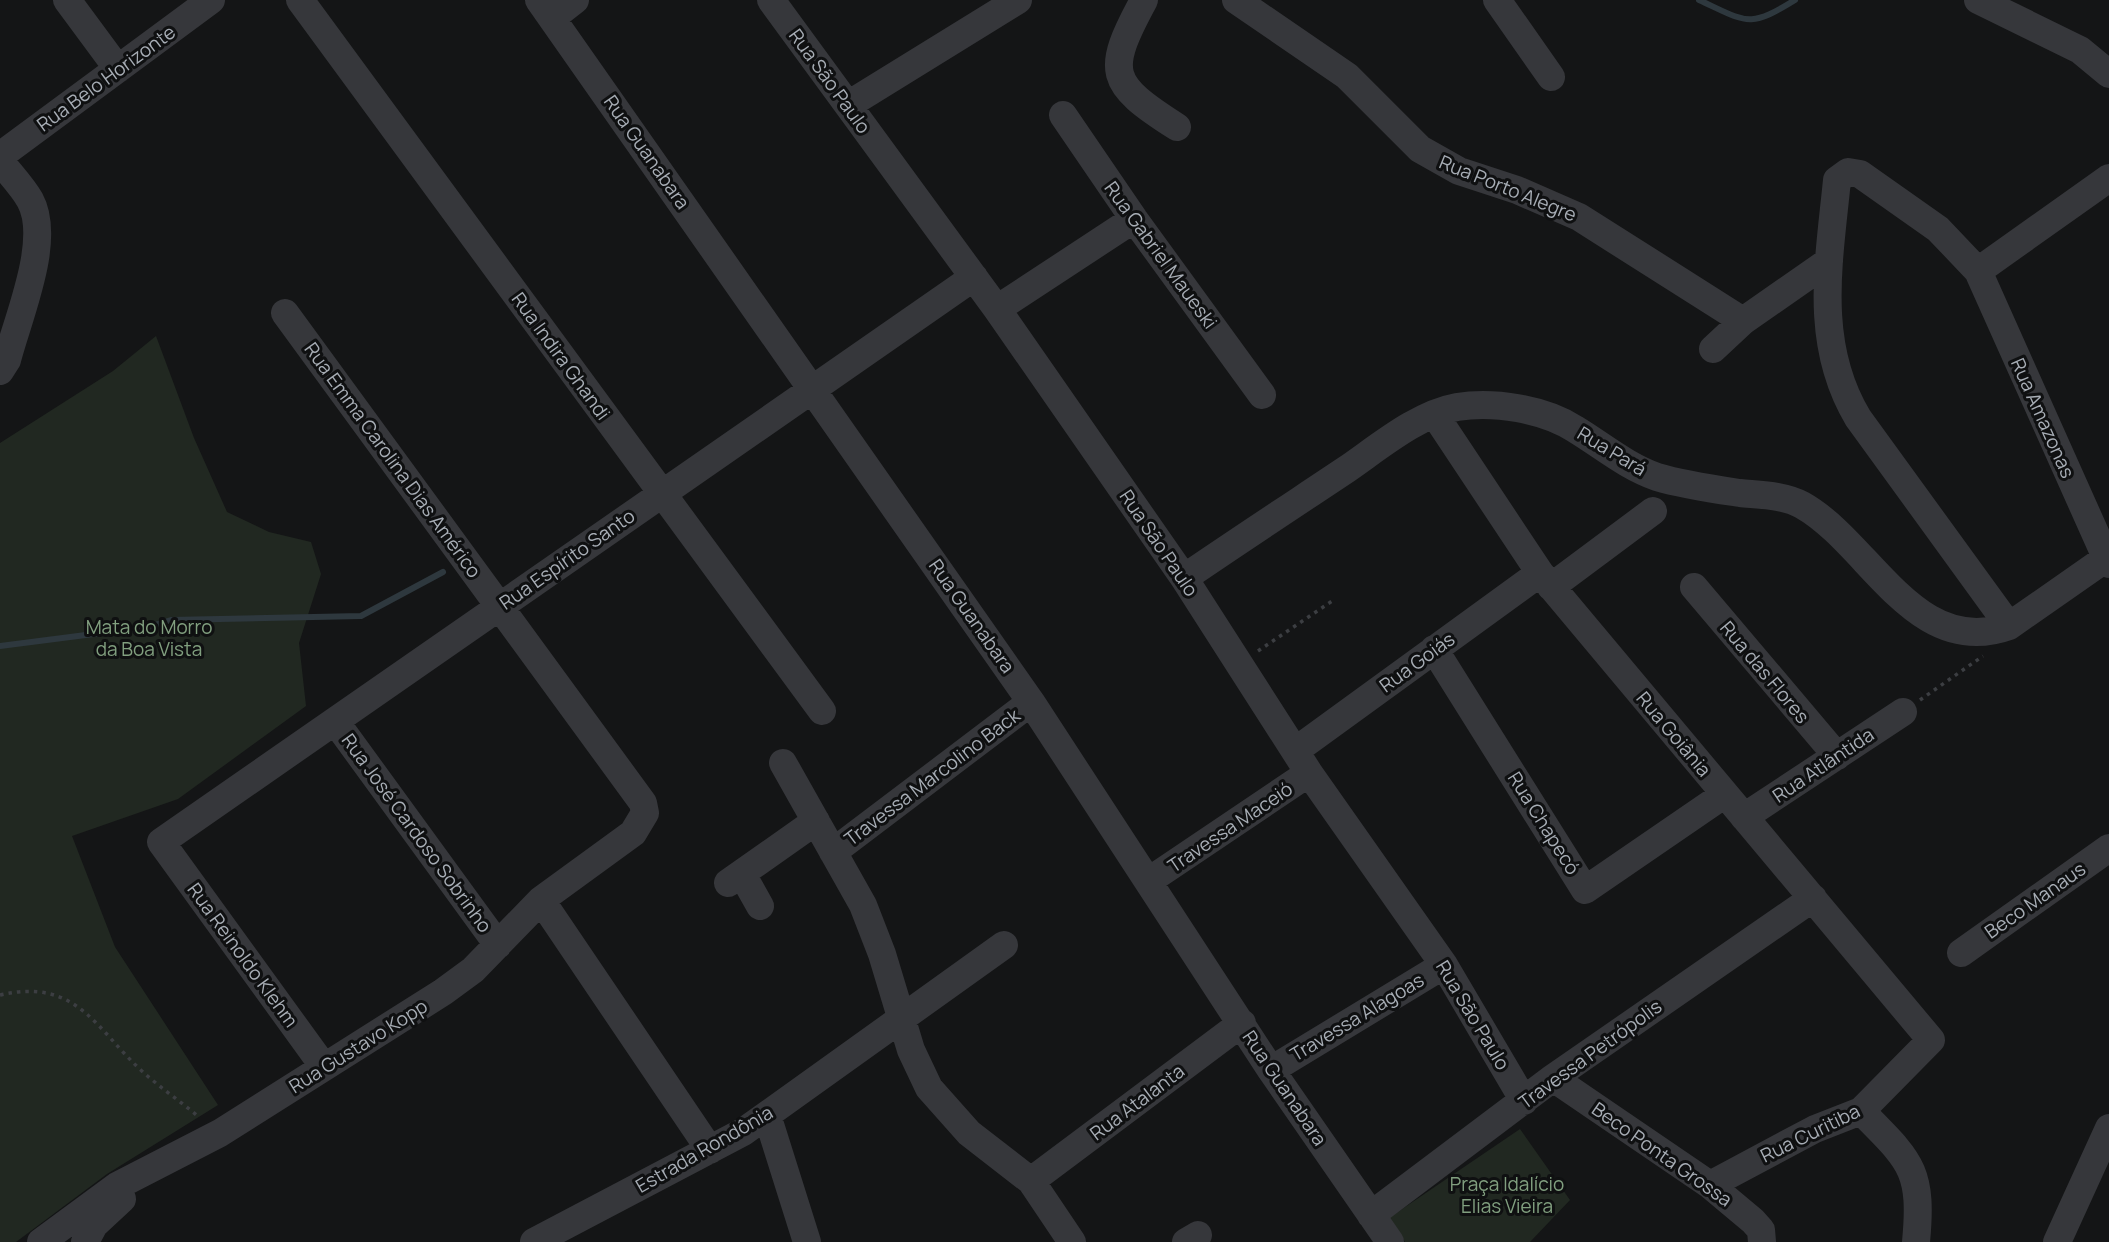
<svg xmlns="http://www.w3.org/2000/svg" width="2109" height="1242" font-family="Manrope,sans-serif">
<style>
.green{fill:#212821}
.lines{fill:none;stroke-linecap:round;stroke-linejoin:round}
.stream{stroke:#2e383e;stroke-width:6}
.path{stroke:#3c3e42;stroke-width:3.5;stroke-dasharray:3.5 5;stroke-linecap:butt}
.minor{stroke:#36373b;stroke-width:28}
.labels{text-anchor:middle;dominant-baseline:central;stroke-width:6;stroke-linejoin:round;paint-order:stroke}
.street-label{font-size:19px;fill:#a7adb5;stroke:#0f1011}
.park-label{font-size:19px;fill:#819f7f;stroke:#0f1011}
</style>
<rect width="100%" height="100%" fill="#141516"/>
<path class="green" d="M156,336L194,438L227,512L269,532L311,542L321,574L299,643L306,706L178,799L72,836L115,947L218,1105L107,1174L16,1242H0V443L113,371Z
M1520,1129L1570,1200L1530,1242H1405L1389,1218Z"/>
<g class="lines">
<path class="stream" d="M1699,0C1747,22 1748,29 1795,0
M0,646L148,627L171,620L361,616L443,572"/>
<path class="path" d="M1258,651L1335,599
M1920,700L1983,656
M0,995C78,977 96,1030 144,1073C161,1088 181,1102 199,1117"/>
<path class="minor" d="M67,0L118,69
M300,0L822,711
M539,0L1031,702L1271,1070L1390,1242
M771,0L997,309L1184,578L1309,773L1444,965L1524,1101
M1144,0C1105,72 1108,83 1177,127
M1236,0L1347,76L1420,149L1459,171L1517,190L1579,217L1743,321L1829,261
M1497,0L1551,77
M1978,0L2080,50L2109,74
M552,18L575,0
M848,105L1018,0
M1063,115L1134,219L1262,395
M0,156L211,0
M0,161C10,174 22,186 30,200C52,240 18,317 7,360L0,371
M1978,271L2109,178
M997,309L1134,219
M1713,349L1743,321
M1435,415L1540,573L1931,1040L1861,1111L1815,1129L1710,1185
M1184,578C1238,541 1293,505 1347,469C1379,447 1418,414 1457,407C1494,401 1544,409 1575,429C1603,446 1626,466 1657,477C1684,485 1713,489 1740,493C1760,495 1784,495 1802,505C1870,543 1915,660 2009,626L2105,559
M1551,587L1653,511
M1694,587L1837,756
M2009,626L1858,418C1813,343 1829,262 1837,180L1848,172L1860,174L1938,229L1978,271L2109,564
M1434,649L1585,890L1725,794
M335,721L498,945
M1295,751L1540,573
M783,763L863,905L882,954L911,1050L929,1088L969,1133L1031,1181L1072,1242
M1744,817L1903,712
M833,852L1031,702
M742,874L760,906
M1150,880L1309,773
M728,883L816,821
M541,900L710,1150
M1961,953L2109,848
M324,1067L161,842L974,277
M1271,1070L1444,965
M1553,1078L1710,1185L1753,1221L1761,1230L1762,1242
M1861,1111C1910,1161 1923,1168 1916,1242
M767,1115L807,1242
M1031,1181L1242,1023
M1371,1215L1553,1078L1813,898
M41,1242L117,1186L220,1133L443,992L473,970L541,900L633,833L645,813L643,803L285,313
M85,1242L94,1225L122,1199
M534,1242L743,1132L1004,945
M1186,1242L1198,1235
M2057,1242L2109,1128"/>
</g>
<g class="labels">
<g class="street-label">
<text transform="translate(106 78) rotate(-36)">Rua Belo Horizonte</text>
<text transform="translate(830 81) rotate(54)">Rua São Paulo</text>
<text transform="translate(647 152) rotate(55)">Rua Guanabara</text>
<text transform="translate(1508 188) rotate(22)">Rua Porto Alegre</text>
<text transform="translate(1161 255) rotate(54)">Rua Gabriel Maueski</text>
<text transform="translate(561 356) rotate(54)">Rua Indira Ghandi</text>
<text transform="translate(2043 418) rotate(66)">Rua Amazonas</text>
<text transform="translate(1612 451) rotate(31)">Rua Pará</text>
<text transform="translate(393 460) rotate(54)">Rua Emma Carolina Dias Américo</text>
<text transform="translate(1159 543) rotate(56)">Rua São Paulo</text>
<text transform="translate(567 559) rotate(-35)">Rua Espírito Santo</text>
<text transform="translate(972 616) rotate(55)">Rua Guanabara</text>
<text transform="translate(1417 662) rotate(-36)">Rua Goiás</text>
<text transform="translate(1765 672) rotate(50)">Rua das Flores</text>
<text transform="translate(1674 734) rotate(50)">Rua Goiânia</text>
<text transform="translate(1823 765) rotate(-34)">Rua Atlântida</text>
<text transform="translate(932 777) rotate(-37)">Travessa Marcolino Back</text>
<text transform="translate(1544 823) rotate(58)">Rua Chapecó</text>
<text transform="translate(1230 827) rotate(-34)">Travessa Maceió</text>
<text transform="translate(417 833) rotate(54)">Rua José Cardoso Sobrinho</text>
<text transform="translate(2035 900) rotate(-35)">Beco Manaus</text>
<text transform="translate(243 955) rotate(54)">Rua Reinoldo Klehm</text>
<text transform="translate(1473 1015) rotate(59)">Rua São Paulo</text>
<text transform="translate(1357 1017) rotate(-31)">Travessa Alagoas</text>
<text transform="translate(358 1046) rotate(-32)">Rua Gustavo Kopp</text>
<text transform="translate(1590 1054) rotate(-36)">Travessa Petrópolis</text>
<text transform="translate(1285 1088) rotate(56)">Rua Guanabara</text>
<text transform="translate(1137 1102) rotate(-37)">Rua Atalanta</text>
<text transform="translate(1810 1133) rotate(-26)">Rua Curitiba</text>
<text transform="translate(704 1149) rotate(-30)">Estrada Rondônia</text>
<text transform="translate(1662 1154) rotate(35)">Beco Ponta Grossa</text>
</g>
<g class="park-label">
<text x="149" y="627">Mata do Morro<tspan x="149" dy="22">da Boa Vista</tspan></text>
<text x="1507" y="1184">Praça Idalício<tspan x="1507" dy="22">Elias Vieira</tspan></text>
</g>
</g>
</svg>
